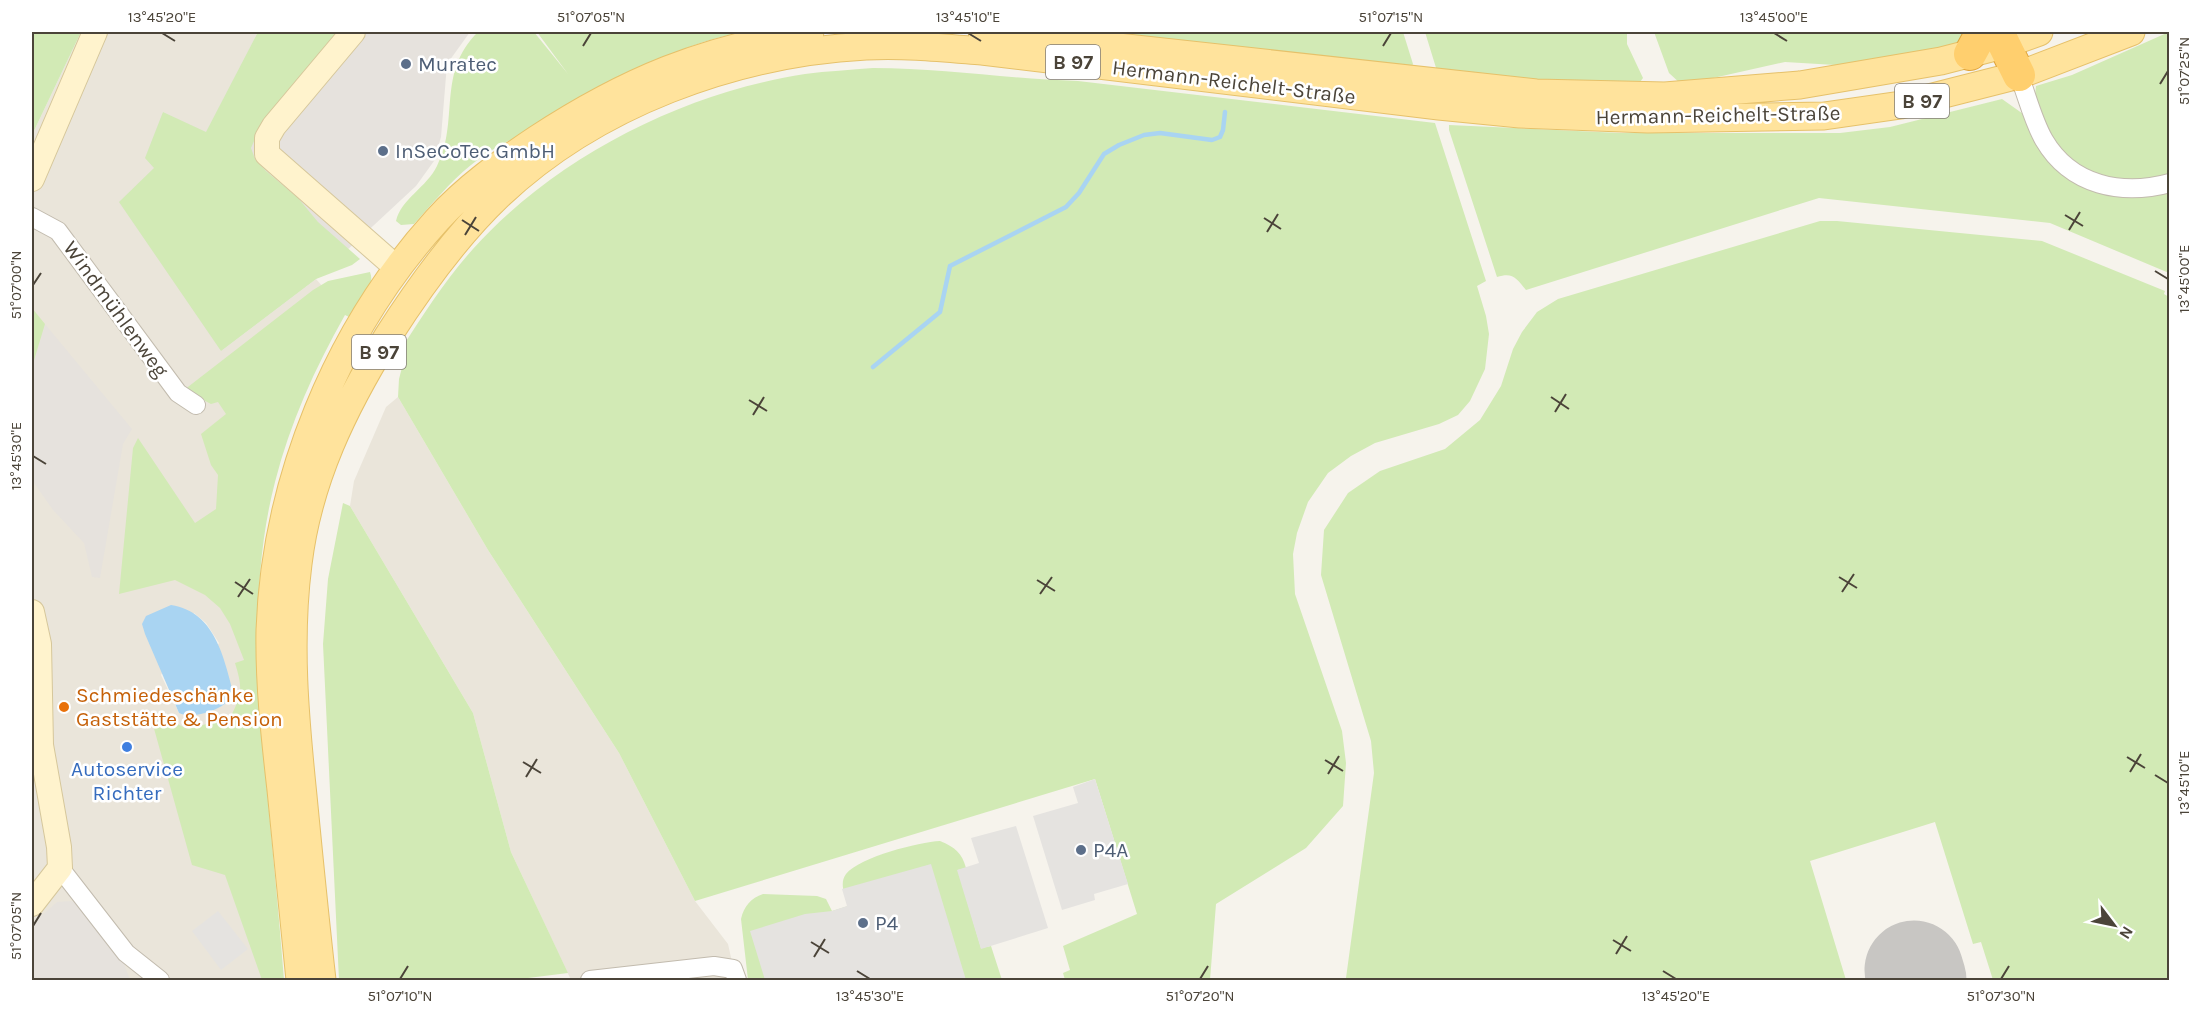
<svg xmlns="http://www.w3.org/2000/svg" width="2201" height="1012" font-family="Karla,sans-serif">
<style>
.residential{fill:#eae5da;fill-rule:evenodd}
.industrial{fill:#e6e2dd}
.green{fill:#d2eab5}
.parking{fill:#e5e3e0}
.water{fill:#a9d4f2}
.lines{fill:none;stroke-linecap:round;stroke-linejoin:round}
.stream{stroke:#a9d4f2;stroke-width:4.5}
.runway{stroke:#c8c6c3;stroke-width:99}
.street-casing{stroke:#c2bbae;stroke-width:20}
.secondary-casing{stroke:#d6c79b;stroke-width:26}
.primary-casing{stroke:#e6c16a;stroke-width:29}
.highway-casing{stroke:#e0a43c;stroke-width:34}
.street{stroke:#fff;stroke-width:18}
.secondary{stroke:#fff3cd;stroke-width:24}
.primary{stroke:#ffe39c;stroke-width:27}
.highway{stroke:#ffcf6e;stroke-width:32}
.ticks{fill:none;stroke:#4b4439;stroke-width:2}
.service-dot{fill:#5c6f8a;stroke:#fff;stroke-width:2}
.food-dot{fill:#e8710a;stroke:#fff;stroke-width:2}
.shop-dot{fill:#3f7fe0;stroke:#fff;stroke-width:2}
.labels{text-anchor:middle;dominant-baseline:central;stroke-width:5;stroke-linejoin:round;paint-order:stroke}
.shield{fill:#fff;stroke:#817c74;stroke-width:1.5}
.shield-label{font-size:20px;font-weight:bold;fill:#4b4439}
.service-label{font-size:21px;fill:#4e5e75;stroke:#fff;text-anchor:start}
.street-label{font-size:21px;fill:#4b4439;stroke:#fff}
.food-label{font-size:21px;fill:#c56008;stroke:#fff;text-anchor:start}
.shop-label{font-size:21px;fill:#366cbe;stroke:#fff}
.neatline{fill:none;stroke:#4b4439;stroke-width:2}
.ticks-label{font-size:15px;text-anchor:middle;fill:#4b4439}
</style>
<rect width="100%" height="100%" fill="#f6f3ec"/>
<path class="residential" d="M81,32H258L206,133L163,112L155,168L221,351L316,279L330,295L263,454L245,656L263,980H32V135ZM194,613L206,623L219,643L179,713L161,675Z
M398,397L488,550L619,753L695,901L728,944L736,980H571L511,852L473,713L350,506L354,481L386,407Z"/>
<path class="industrial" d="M258,32H470L447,64L441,137L434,161L416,186L316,279L221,351L119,202L154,168L145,158L163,112L206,132Z
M45,324L132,429L123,444L100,578L92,577L84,543L53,510L32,480V367Z
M71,901L82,905L119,950L130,980H32V924L57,902Z"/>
<path class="green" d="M32,32H81L32,135Z
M258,32H339L261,125L251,148L255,159L266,171L298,198L318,222L360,259L352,265L316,279L221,351L119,202L154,168L145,158L163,112L206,132Z
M478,32H534L568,74L537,32H745C672,44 609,85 546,121C520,136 494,146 471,165C450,182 432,204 414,224L401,225L396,221C401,199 427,187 437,166C460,121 436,73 478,32Z
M1089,32H1403L1413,64L1410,70Z
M1425,32H1627V44L1643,78L1640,82L1529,81L1437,71Z
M1654,32H1973L1958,45L1869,67L1785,62L1682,85L1669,73Z
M2169,32V174L2130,184L2082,171L2053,144L2035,96L2036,86L2072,75Z
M873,68C942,68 1009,79 1078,81L1435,123L1486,281L1477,286L1486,316L1489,334L1485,369L1470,401L1458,415L1439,424L1375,443L1351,456L1328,473L1308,502L1297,533L1293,554L1295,594L1342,731L1346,763L1343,806L1306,848L1216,904L1210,980H1065L1063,973L1070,970L1063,946L1137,914L1095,779L695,901L619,753L488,550L398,397L399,379L406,352L401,349C423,315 446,279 473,249C556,157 682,93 805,74C827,71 851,70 873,68Z
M2002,99L2026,116L2100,193L2137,197L2169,189V273L2050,223L1819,198L1526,290C1516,278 1513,272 1497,277L1449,130V125L1620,133H1840L1890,127Z
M1820,221H1837L2042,241L2165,291L2164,294L2169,297V980H1993L1981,942L1973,944L1935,822L1810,861L1846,980H1359L1346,978L1374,773L1371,741L1321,575L1324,530L1348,493L1380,471L1445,449L1480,420L1501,386L1513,349L1522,332L1537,312L1558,299Z
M370,272C376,287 360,306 353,319L345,315C315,368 290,423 275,482C249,582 258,689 267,790C273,854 279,917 284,980H262L225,875L192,865L153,725L166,718L187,729L230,718C242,694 243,689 235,663L244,660L230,624L220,608L205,595L175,580L119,594L133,448L138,438L195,523L216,509L218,475L211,465L201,434L226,414L218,402L211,404L184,390L313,290L328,281Z
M32,308L45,324L32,367Z
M343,503L350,506L473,713L511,852L568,973L512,980H339L323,644L328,579Z
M940,841C955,847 962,853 966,868L958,870L981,948L991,946L1002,980H748L741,919C744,906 751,898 763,894L817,896L826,899L832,911L848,906C845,896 839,883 846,874C860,857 919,842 940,841Z"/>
<path class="parking" d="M1095,779L1128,884L1094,894L1095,900L1062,910L1033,816L1078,803L1073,787Z
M1016,826L1048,928L981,949L957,870L979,863L971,838Z
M931,864L966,980H765L750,931L805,914L832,911L847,906L842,889Z
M218,911L248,949L221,970L192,931Z"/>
<path class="water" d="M171,605C216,612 224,659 234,695C225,709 194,720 179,713L145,634L142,624L146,616Z"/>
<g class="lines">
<path class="stream" d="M873,367L940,312L950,266L1066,207L1079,193L1104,154L1119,145L1144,135L1160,133L1212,140L1220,137L1223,130L1225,112"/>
<path class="runway" d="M1914,970L1917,980"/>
<g class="street-casing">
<path id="street" d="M2019,75C2027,96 2033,121 2044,140C2071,186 2122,196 2170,183
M32,217L58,231L178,393L196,405
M60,868L126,953L160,980
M590,980L714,966L733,969L737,980"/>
</g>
<g class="secondary-casing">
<path id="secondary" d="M353,32L274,126L267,138V154L398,269
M32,179L95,32
M32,612L39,644L41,745L59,847L60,868L32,904"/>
</g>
<g class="primary-casing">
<path id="primary" d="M982,32L1536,93L1665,96L1800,85L1941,61L2003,45L2039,32
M300,980C294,917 288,854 281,790C275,737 269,683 270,630C275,482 337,330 437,220C466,188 501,163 537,139C627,80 704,49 810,32
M322,980C315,919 309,858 303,796C295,718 288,642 298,564C308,480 344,407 388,336C420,286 455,237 498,196C595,104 734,53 866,46C905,44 944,48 982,51L1439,106L1520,114L1648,119L1824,116L1901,105L2019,75L2131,32"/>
</g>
<g class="highway-casing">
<path id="highway" d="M1998,32L2019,75
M1970,54L1982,32"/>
</g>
<use href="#street" class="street"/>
<use href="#secondary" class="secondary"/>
<use href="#primary" class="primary"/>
<use href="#highway" class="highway"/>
</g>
<path class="ticks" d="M162,33L175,41M968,33L981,41M1774,33L1787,41M583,46L591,33M1383,46L1391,33M2160,84L2168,71M2065,215L2083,226M1264,218L1281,229M462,220L479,231M2069,230L2080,212M1267,232L1278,214M465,235L476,217M2155,271L2168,279M33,285L41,273M1551,397L1569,409M749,400L767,411M1555,412L1566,394M753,415L764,397M33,456L46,464M1839,577L1857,588M1037,580L1055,591M235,582L253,594M1842,592L1854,574M1040,594L1052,577M238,597L250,579M2127,757L2145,768M1325,760L1343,771M523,762L541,773M2130,772L2141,754M1328,774L1339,756M2155,775L2168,783M526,777L537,759M33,926L41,913M1613,940L1631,951M811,942L829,953M1616,954L1627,936M814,957L825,939M857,971L870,979M1663,971L1676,979M400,979L408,966M1200,979L1208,966M2001,979L2009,966"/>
<g class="service-dot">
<circle cx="406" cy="64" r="6"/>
<circle cx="383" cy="151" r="6"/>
<circle cx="1081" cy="850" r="6"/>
<circle cx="863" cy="923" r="6"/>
</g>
<circle class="food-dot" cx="64" cy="707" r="6"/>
<circle class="shop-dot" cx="127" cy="747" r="6"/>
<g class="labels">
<g class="shield">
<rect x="1046" y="45" width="54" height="34" rx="4.5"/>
<rect x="1895" y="84" width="54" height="34" rx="4.5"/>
<rect x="352" y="335" width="54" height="34" rx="4.5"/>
</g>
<g class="shield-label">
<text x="1073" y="62">B 97</text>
<text x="1922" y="101">B 97</text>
<text x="379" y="352">B 97</text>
</g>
<g class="service-label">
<text x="418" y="64">Muratec</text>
<text x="395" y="151">InSeCoTec GmbH</text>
<text x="1093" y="850">P4A</text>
<text x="875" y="923">P4</text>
</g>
<g class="street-label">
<text transform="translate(1234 82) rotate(7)">Hermann-Reichelt-Straße</text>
<text transform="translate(1718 115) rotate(-1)">Hermann-Reichelt-Straße</text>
<text transform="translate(116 309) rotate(54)">Windmühlenweg</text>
</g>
<g class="food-label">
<text x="76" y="695">Schmiedeschänke<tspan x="76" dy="24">Gaststätte &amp; Pension</tspan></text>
</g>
<g class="shop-label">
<text x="127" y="769">Autoservice<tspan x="127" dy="24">Richter</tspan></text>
</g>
</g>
<rect width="2201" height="1012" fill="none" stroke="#ffffff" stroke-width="66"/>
<g transform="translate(2114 925) rotate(122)" stroke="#ffffff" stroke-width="4.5" paint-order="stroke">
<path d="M0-4.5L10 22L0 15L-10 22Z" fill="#4b4439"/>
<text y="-9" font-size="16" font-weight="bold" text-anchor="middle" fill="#4b4439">N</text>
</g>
<rect x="33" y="33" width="2135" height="946" class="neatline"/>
<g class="ticks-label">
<text x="162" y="22">13°45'20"E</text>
<text x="591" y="22">51°07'05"N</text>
<text x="968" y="22">13°45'10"E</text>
<text x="1391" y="22">51°07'15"N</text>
<text x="1774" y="22">13°45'00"E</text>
<text transform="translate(2184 71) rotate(-90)" y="5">51°07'25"N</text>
<text transform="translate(2184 279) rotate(-90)" y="5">13°45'00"E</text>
<text transform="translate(16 285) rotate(-90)" y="5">51°07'00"N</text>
<text transform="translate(16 456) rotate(-90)" y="5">13°45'30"E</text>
<text transform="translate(2184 783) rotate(-90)" y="5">13°45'10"E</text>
<text transform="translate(16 926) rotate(-90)" y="5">51°07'05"N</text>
<text x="400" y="1001">51°07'10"N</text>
<text x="870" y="1001">13°45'30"E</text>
<text x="1200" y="1001">51°07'20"N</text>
<text x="1676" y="1001">13°45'20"E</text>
<text x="2001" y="1001">51°07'30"N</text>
</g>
</svg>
